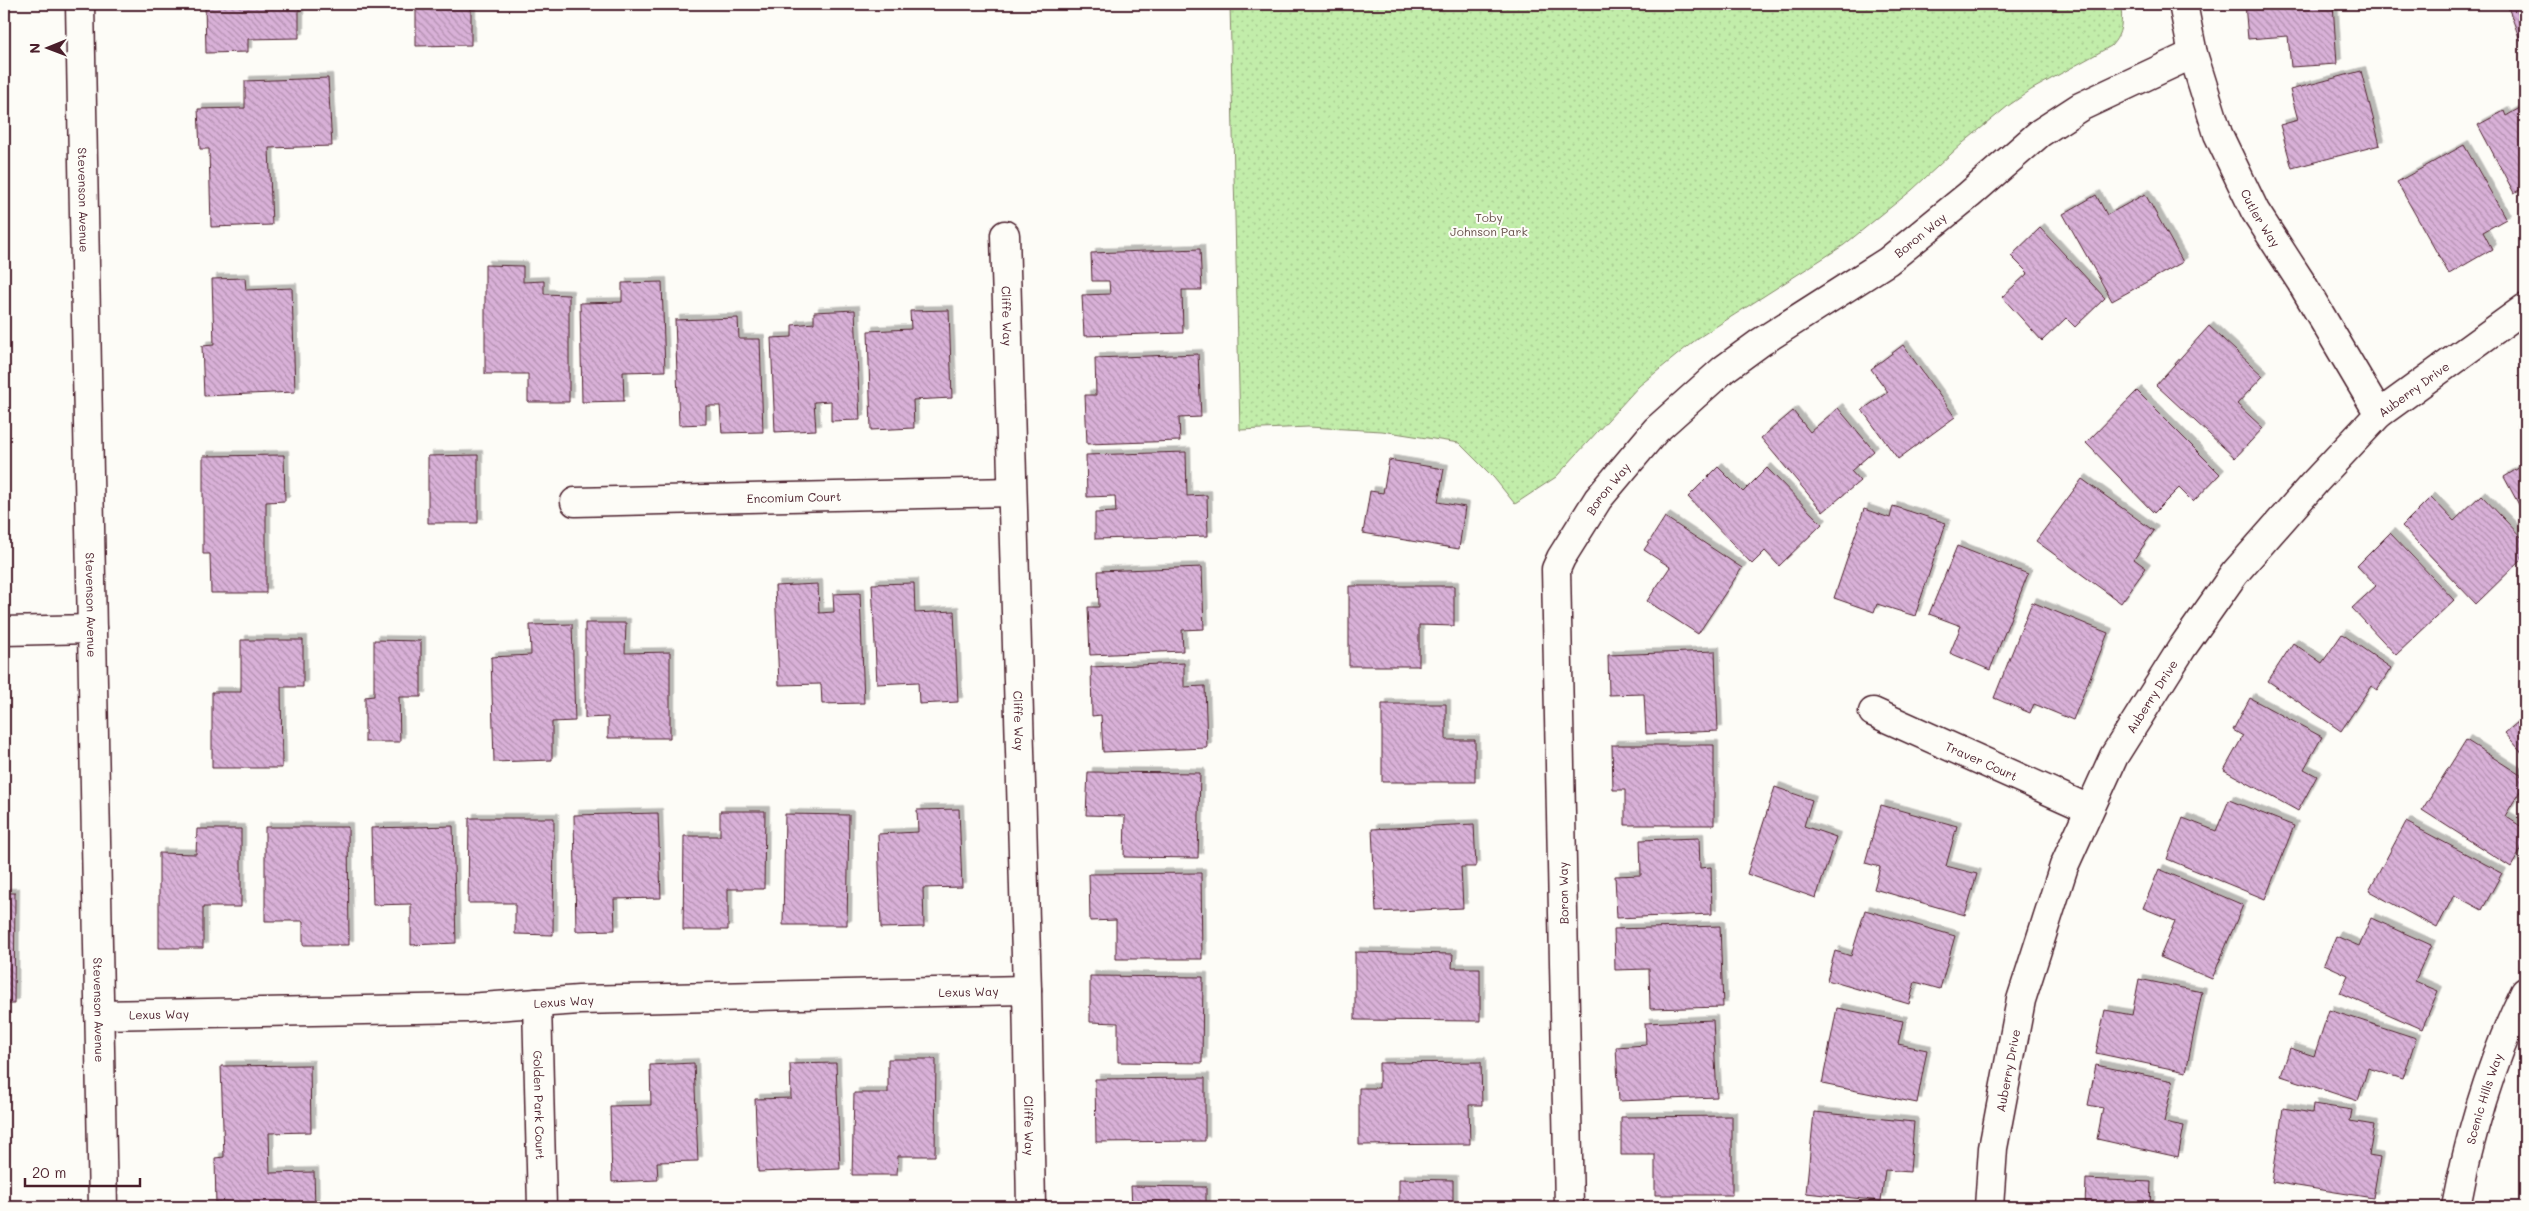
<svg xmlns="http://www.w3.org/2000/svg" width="2529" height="1211" font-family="Mali,sans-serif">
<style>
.park{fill:url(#park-dots);stroke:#86866a}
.building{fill:url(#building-back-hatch);stroke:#4a1f2b;filter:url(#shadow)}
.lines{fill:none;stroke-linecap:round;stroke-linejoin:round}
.minor-casing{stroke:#4a1f2b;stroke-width:31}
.minor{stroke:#fdfcf7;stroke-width:28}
.labels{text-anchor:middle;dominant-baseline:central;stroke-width:4;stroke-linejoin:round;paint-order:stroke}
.street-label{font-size:12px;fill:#4a1f2b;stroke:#fdfcf7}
.park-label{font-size:12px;fill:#68524b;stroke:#fdfcf7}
</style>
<defs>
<pattern id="park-dots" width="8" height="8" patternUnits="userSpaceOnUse" patternTransform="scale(1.25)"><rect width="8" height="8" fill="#c2edaa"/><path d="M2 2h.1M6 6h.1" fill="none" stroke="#a8cb92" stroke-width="1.8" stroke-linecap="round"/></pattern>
<pattern id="building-back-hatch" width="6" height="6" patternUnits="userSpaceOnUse" patternTransform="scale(1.25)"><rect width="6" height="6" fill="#d9b1d8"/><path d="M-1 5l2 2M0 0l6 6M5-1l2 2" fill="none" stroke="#b28faf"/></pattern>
<filter id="shadow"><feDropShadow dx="4.5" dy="-4.5" stdDeviation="0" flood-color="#0004"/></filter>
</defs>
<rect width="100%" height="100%" fill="#fdfcf7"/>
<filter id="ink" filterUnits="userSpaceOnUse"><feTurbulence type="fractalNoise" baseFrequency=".02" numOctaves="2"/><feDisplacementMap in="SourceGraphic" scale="10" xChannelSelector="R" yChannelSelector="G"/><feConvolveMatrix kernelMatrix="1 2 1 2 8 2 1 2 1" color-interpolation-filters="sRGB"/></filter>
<g filter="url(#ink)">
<path class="park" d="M1230,4H2121C2122,21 2123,33 2111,46L2031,90L2008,106L1963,143L1912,190L1844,245L1698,338L1639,386L1556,477L1515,504L1494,478L1459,443L1382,431L1308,427L1240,430Z"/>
<path class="building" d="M205,4H315L299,5V38L248,39V52L206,53Z
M416,4H471V45L416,46Z
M2245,4H2333L2337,64L2291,67L2288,36L2248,39Z
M2507,4H2525V38L2520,40Z
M2361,71L2380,145L2292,168L2280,125L2298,120L2290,90Z
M328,78L332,146L269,148L272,225L211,227L209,149H200L198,109L245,108V81Z
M2525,105V187L2514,193L2478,125L2504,111L2506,116Z
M2464,145L2506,219L2483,232L2492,249L2449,274L2397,182Z
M2145,194L2183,262L2112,301L2063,214L2096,195L2107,215Z
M2040,228L2105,298L2075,327L2066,318L2042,341L2002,297L2028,273L2011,256Z
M1200,249L1202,290H1182L1183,333L1084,336L1082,295L1110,294L1109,281H1092L1091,253Z
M485,265L523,266V282L544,281V294L569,295V402H528V374H485Z
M245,278L246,290L292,288L295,392L204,396L202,346L214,345L212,279Z
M662,282L665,371L623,372L624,401L582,402L580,303L622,302V283Z
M855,310L860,420L831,421V401L814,402L816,430L775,432L771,338L792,337V325L814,323V312Z
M949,310L952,398L913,400L914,428L871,430L868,331L911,329L910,311Z
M738,318L739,339H760L763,432L722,433L720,406H706V424L679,425L675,320Z
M2209,326L2263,376L2237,404L2263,428L2235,458L2156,385Z
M1903,345L1955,417L1898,459L1862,410L1888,392L1871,369Z
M1198,354L1201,417L1179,418L1180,441L1087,444L1085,395H1096L1095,358Z
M2137,391L2220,474L2193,502L2179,488L2154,513L2086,443Z
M1838,408L1874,451L1851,471L1860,481L1823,512L1761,438L1793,411L1810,432Z
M2525,420V441L2517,425Z
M1186,452L1187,496L1207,495L1208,536L1095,539V513L1116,512L1115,496L1087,497L1086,455Z
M284,455L285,501L266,502V593H211L210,554H203V456Z
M478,455V523H428V456Z
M1389,460L1444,469L1438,502L1465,507L1459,549L1363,533L1370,491L1383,493Z
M2525,464V516L2504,477Z
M1718,467L1743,492L1767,468L1822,524L1779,566L1765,551L1752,564L1688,497Z
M2082,479L2154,531L2134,559L2146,568L2121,603L2036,541Z
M2481,495L2525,541V556L2476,604L2402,526L2431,497L2454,521Z
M1893,506L1946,523L1915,616L1877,604L1874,612L1834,598L1864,509L1890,518Z
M1665,517L1742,568L1698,634L1647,601L1670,567L1644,550Z
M2390,533L2454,600L2396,655L2352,608L2376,586L2357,566Z
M1957,546L2028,574L1990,670L1950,653L1961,626L1929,614Z
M1202,567L1204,629L1182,630L1183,651L1090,655L1088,607H1099L1098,571Z
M914,583L915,613L954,611L958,702L919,704L918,682L877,684L872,584Z
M818,584L819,613L834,612L833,594L860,593L864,703L822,704L821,684L779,685L775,586Z
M1349,586H1454V626L1419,625V666H1349Z
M2032,602L2108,633L2073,720L2034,704L2030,713L1994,698Z
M585,623H626L625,653L670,652V738H608V717L585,718Z
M572,624L575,721L552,722V760L494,762L491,657L531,655L530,625Z
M2342,634L2391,668L2377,690L2371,686L2341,731L2268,681L2293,643L2322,663Z
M241,640H303V687H281L282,768H212V692H241Z
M374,640L421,641V697H399L400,742H365V697L374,696Z
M1715,651L1718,731L1646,734L1644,694L1609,695L1608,655Z
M1184,663V687L1205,686L1207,748L1103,752L1101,715L1092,716L1091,667Z
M2250,698L2322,737L2304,769L2317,776L2298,811L2224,770L2243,736L2233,730Z
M1382,704H1446V740H1475V782H1382Z
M2525,716V756L2505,733Z
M2466,740L2525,778V783L2505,816L2525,829V843L2511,867L2422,810Z
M1612,745H1714V825H1625V790H1613Z
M1088,772L1200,773L1198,858L1124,857L1125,816L1086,815Z
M1775,787L1812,800L1804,826L1836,837L1816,898L1747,874Z
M2229,800L2294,826L2265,899L2167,859L2183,818L2216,831Z
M1881,805L1957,826L1946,866L1977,874L1965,915L1874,889L1880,867L1865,863Z
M959,809L962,887L923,888L924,927L881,928L878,834L918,832L917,810Z
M720,811H765L764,889H728V930H683L684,836H720Z
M658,813L661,898L614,899L615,930L576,931L574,815Z
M785,814L849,815L847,925H783Z
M469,818H554L553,935L515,934V903H468Z
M2406,822L2502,873L2482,910L2454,895L2437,928L2369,891Z
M1474,824L1476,867H1461L1463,908L1376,912L1372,829Z
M453,826L456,943L411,945V904L373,905L371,828Z
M265,827H348L349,945H303V921H265Z
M197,829H241V907H203V948H159V853L196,854Z
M1699,838L1700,868L1711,867L1712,914L1617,918L1615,876L1641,875L1640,840Z
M2159,869L2243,905L2212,979L2160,957L2175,921L2143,908Z
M1201,873L1202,959H1116V920L1090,921L1089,874Z
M4,893H15L14,1004H4Z
M1865,910L1955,936L1940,989L1915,982L1909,1004L1827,980L1835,951L1851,956Z
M2371,918L2431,945L2415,981L2438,991L2422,1029L2340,993L2348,975L2324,964L2336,936L2359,946Z
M1720,926L1723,1007L1650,1009L1649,969L1615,970L1614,929Z
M1355,952L1453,954L1452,968H1480V1021L1355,1020Z
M1090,976L1203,977L1202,1063L1118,1062V1023L1090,1022Z
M2139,979L2202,992L2186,1072L2096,1053L2105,1010L2132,1015Z
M1837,1008L1903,1021L1898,1044L1927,1050L1917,1103L1822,1084Z
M2329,1010L2416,1038L2403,1079L2368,1068L2358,1101L2281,1076L2290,1048L2314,1056Z
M1713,1020L1717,1097L1619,1101L1616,1047L1646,1045L1645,1023Z
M888,1059H936L935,1156H898L897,1175H852L854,1093H888Z
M1481,1062L1482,1105H1469L1470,1144L1359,1145V1088H1379V1063Z
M694,1063L698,1161L657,1162L658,1180L612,1182L610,1106L651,1105L650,1065Z
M836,1063L840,1169L758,1172L755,1099L791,1098L790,1064Z
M310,1065L311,1132L269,1133L270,1173L314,1172L315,1207H216L215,1158L224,1157L221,1066Z
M2096,1065L2173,1081L2164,1122L2184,1126L2178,1157L2097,1139L2103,1108L2088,1105Z
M1205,1078V1141L1096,1142L1095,1079Z
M2313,1104L2352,1110L2350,1121L2374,1125L2369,1156L2380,1158L2373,1198L2272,1182L2283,1108L2312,1113Z
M1814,1112L1914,1122L1910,1172L1885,1170L1881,1201L1806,1193Z
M1732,1116V1195H1655V1155H1621V1117Z
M1399,1179L1453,1180V1207H1399Z
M2086,1179L2151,1182L2150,1207H2085Z
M1131,1186L1206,1187V1207H1132Z"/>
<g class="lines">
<g class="minor-casing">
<g id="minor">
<path id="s1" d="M80,4L103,1207"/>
<path id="s2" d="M2183,4L2193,54L2218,134L2255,211L2301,282L2379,414"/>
<path id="s3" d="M1005,235L1027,990L1031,1207"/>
<path id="s4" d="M575,502L1012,492"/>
<path d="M4,631L92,629"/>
<path id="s5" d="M1873,712L2089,809"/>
<path id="s6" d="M537,1003L542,1207"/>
<path id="s7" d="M99,1015L468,1008L579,1000L1027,990"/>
<path id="s8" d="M1569,1207L1556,569L1561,558L1598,499L1656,430L1724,369L1761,342L1888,261L1969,195L2040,133L2080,107L2193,54"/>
<path id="s9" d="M1989,1207L1993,1148L2021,1000L2064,866L2114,756L2182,648L2234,574L2315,482L2379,414L2525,308"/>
<path id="s10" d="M2456,1207C2470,1132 2491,1061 2525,992"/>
</g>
</g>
<use href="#minor" class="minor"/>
</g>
</g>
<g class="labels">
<g class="street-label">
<text stroke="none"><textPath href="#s1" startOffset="196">Stevenson Avenue</textPath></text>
<text stroke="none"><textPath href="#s2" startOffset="229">Cutler Way</textPath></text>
<text stroke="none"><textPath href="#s8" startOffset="1139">Boron Way</textPath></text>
<text stroke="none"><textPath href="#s3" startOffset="81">Cliffe Way</textPath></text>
<text stroke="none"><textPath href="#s9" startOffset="948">Auberry Drive</textPath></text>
<text stroke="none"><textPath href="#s8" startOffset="734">Boron Way</textPath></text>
<text stroke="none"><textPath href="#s4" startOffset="219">Encomium Court</textPath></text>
<text stroke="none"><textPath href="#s1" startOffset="601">Stevenson Avenue</textPath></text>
<text stroke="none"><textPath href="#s9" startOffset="542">Auberry Drive</textPath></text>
<text stroke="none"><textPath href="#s3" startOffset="486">Cliffe Way</textPath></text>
<text stroke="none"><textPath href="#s5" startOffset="119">Traver Court</textPath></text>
<text transform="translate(1563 893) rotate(-91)">Boron Way</text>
<text stroke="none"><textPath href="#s7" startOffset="870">Lexus Way</textPath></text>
<text stroke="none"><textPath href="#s7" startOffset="465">Lexus Way</textPath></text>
<text stroke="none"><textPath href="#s1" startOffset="1006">Stevenson Avenue</textPath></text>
<text stroke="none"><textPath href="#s7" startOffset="60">Lexus Way</textPath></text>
<text stroke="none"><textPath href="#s9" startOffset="138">Auberry Drive</textPath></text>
<text stroke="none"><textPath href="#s10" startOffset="112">Scenic Hills Way</textPath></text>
<text stroke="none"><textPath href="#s6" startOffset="102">Golden Park Court</textPath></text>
<text stroke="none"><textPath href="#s3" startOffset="891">Cliffe Way</textPath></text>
</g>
<g class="park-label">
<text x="1489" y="217">Toby<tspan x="1489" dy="14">Johnson Park</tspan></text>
</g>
</g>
<rect width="2529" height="1211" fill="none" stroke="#fdfcf7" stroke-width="20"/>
<rect x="10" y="10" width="2509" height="1191" fill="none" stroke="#4a1f2b" stroke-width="2" filter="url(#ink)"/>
<g transform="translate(48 48) rotate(269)" stroke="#fdfcf7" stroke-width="4" paint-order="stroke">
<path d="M0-4L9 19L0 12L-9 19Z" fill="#4a1f2b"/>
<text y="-8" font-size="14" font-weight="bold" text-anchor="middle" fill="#4a1f2b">N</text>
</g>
<path d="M25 1178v8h115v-8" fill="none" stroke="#4a1f2b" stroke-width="2.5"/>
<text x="32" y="1178" font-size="15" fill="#4a1f2b" stroke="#fdfcf7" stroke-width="4" paint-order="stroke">20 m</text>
</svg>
